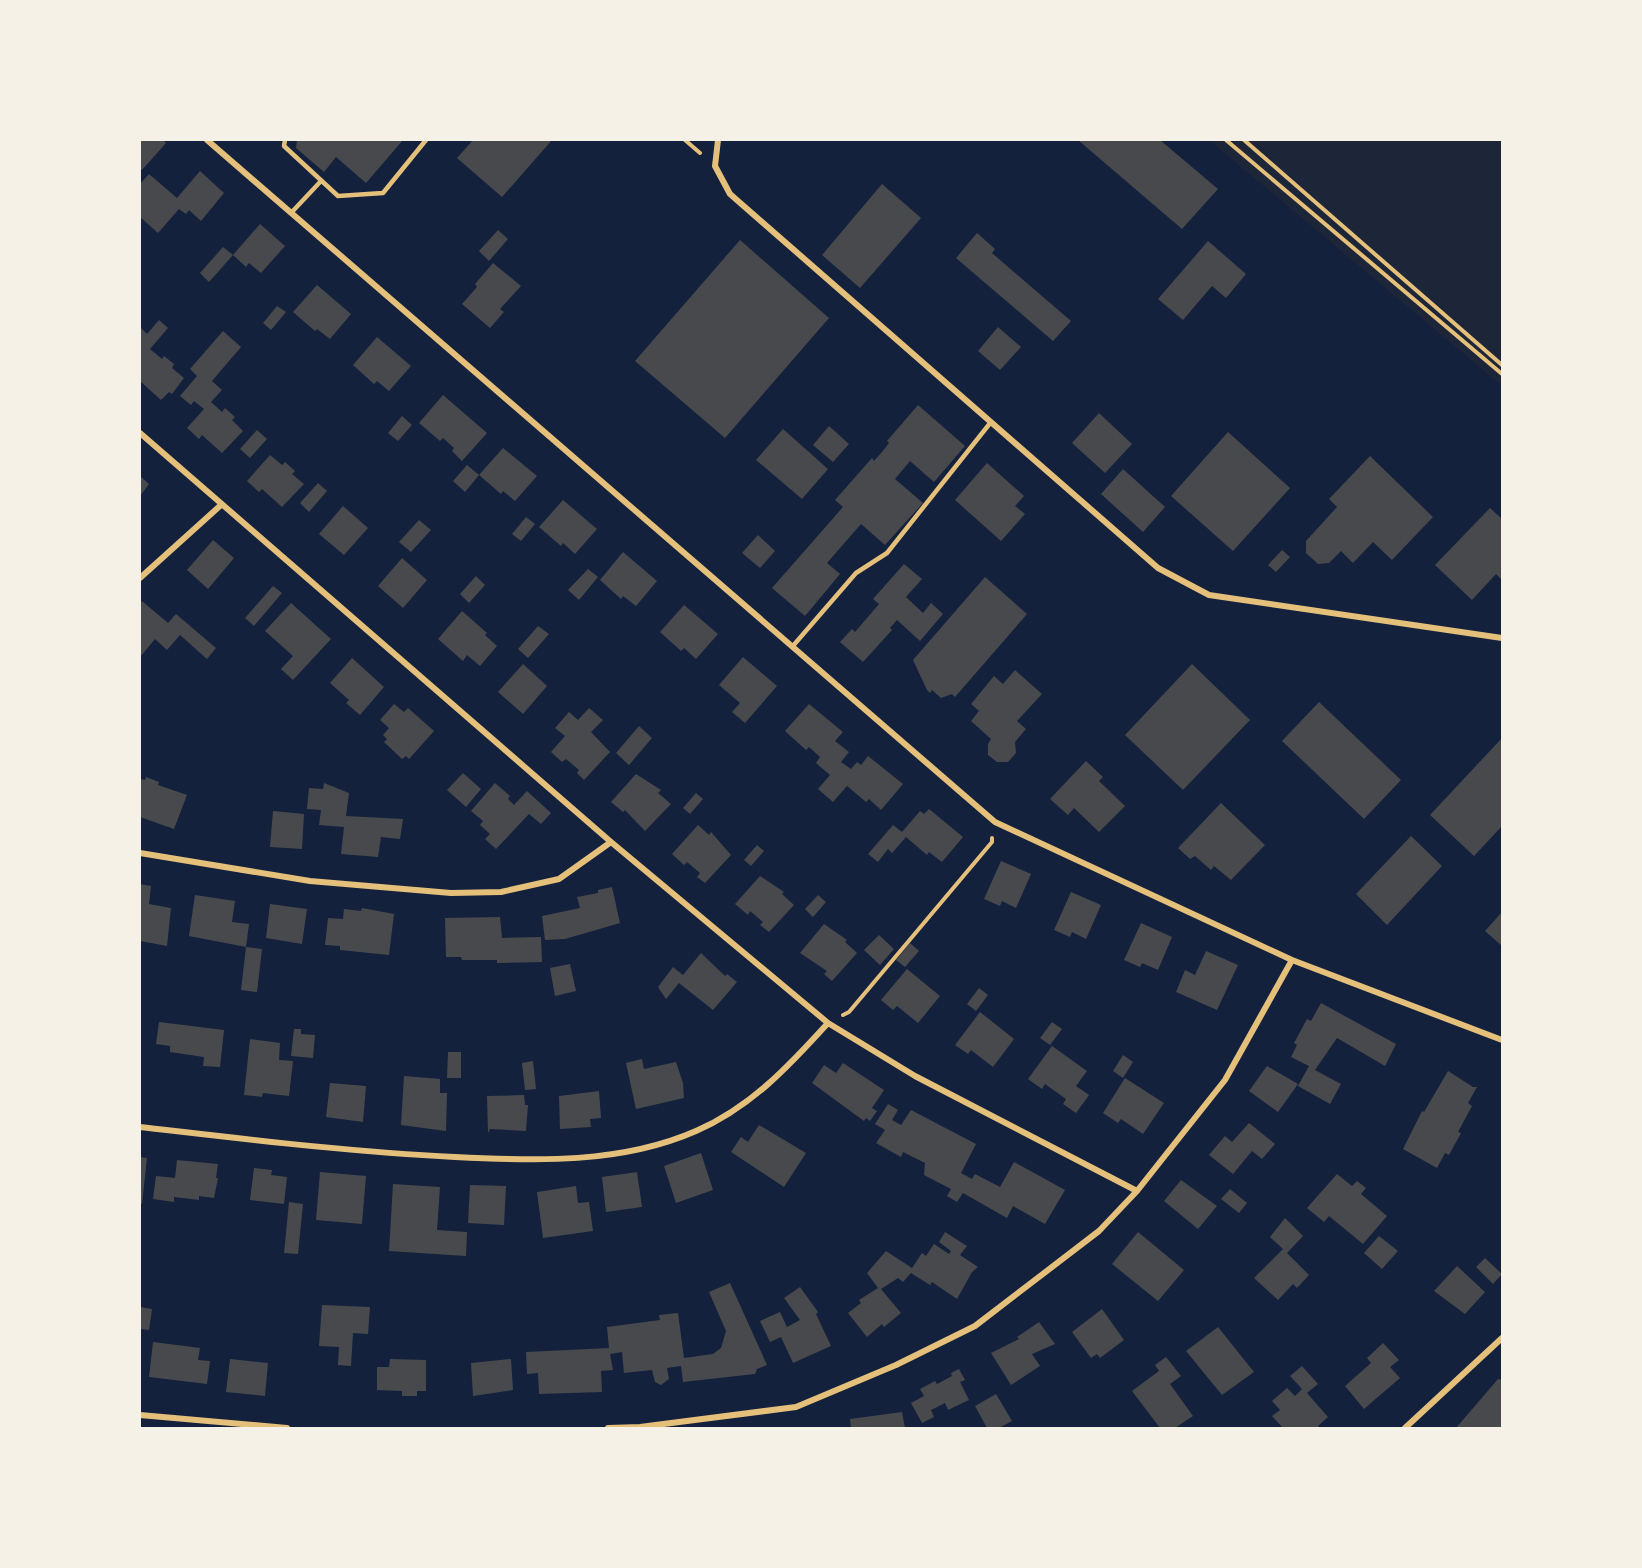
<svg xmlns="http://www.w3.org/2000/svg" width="1642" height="1568" font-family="Barlow,sans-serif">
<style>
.green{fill:#1d2539}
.building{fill:#48494c}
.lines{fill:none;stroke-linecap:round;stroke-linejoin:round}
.path{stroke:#e5c07b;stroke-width:4}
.service{stroke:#e5c07b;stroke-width:4.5}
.minor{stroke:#e5c07b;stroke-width:6}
</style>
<rect width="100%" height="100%" fill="#14213d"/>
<path class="green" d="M1209,140H1502V386Z"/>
<path class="building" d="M140,140H163L166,143L142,170L140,168Z
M297,140H403L366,183L336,157L324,172L296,148Z
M473,140H552L502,197L457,158Z
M1078,140H1160L1218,189L1182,229Z
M200,171L224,193L201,221L189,210L186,214L179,209L158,233L140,217V184L149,174L177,198Z
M882,184L921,218L860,288L822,255Z
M260,224L285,246L261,273L249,263L246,267L233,255L209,282L200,273L223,247L233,255Z
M498,230L508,239L489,261L479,251Z
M977,233L995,249L992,253L1071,321L1053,341L956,258Z
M740,240L829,318L725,438L635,361Z
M1208,241L1246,274L1226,298L1212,286L1183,320L1158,299Z
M493,263L521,286L500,309L504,312L490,328L462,304L477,287L475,284Z
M317,285L351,314L330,339L317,329L315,331L293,312Z
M277,306L286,312L271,330L263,323Z
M159,320L168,328L150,349L162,359L164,356L174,364L172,368L184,378L172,394L169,392L161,400L141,382L140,384V327L147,334Z
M998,327L1021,347L1000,370L978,351Z
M223,331L241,347L212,381L222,390L211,402L222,412L225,408L235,417L232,420L243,431L222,453L202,435L199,439L187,428L204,409L194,401L191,405L180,396L197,376L190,369Z
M377,337L411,366L389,391L377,381L374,384L353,365Z
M443,395L487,433L462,461L452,451L454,448L443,438L440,441L419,423Z
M918,405L965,446L934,482L910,461L895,479L923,503L885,545L861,524L827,563L840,574L805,616L772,588L843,507L835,500L872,458L874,461L882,452L889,443L887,441Z
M1099,413L1132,444L1105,473L1072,443Z
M402,416L412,425L398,441L388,433Z
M829,426L849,444L833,462L813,445Z
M783,429L828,469L802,499L756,460Z
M257,430L267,439L250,458L240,449Z
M1228,432L1290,488L1233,551L1171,496Z
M503,448L537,476L515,501L503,491L501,494L479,475L465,492L453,481L467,465L479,475Z
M270,455L282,465L285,462L295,471L292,474L304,484L282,507L262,489L259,492L247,481Z
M1370,456L1433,517L1392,560L1373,542L1353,563L1341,551L1329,563L1318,564L1306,553V541L1337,507L1329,499Z
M987,463L1024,496L1015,506L1025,514L1001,541L955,500Z
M1123,469L1165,507L1143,532L1101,494Z
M140,476L149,484L140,496Z
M318,483L327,491L309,512L300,503Z
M563,500L597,529L575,554L563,543L561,546L539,527Z
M343,506L368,528L344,555L319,534Z
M1490,508L1502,519V580L1496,574L1472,600L1435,565Z
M526,517L535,524L521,541L512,534Z
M419,520L431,530L411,552L399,542Z
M758,535L775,551L760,568L742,553Z
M213,540L234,558L208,589L187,570Z
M1282,550L1290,557L1276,572L1268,565Z
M623,552L657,581L636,606L623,596L621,599L600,580Z
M402,558L427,580L403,608L378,586Z
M904,564L922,579L906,597L923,613L931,603L943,614L920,641L897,620L890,628L892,630L863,662L840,642L852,629L855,632L879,604L873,599Z
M588,569L598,577L579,600L568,590Z
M476,576L485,585L469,603L460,594Z
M985,577L1027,614L955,697L952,694L941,698L932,690L930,693L927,690L913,660Z
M273,586L282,593L254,626L245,618Z
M142,601L168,623L176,614L216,648L207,659L180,635L167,650L155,639L140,657V604Z
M291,603L331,639L293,680L281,669L293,656L265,631Z
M684,605L718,634L696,659L684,648L681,651L660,632Z
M462,611L487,633L485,635L497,646L480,666L467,655L463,661L438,639Z
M538,626L549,634L528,658L518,649Z
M743,657L777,686L745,723L732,712L740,703L719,685Z
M352,658L384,687L360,715L346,703L349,700L330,683Z
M523,664L547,686L523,714L498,692Z
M1192,664L1250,720L1183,790L1125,735Z
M1015,670L1042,694L1017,721L1026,729L1015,742L1016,753L1008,762H997L988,755V744L991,739L971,721L979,711L971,704L994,676L1003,684Z
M1319,702L1401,780L1364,819L1282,741Z
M394,704L404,712L408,708L434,731L409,759L406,756L402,759L384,742L387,739L383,735L389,728L380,720Z
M809,704L843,732L835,741L849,752L841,762L851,769L857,762L861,765L868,756L903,784L881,810L869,799L866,802L847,786L833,802L818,789L830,775L816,763L820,757L809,747L806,750L785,731Z
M589,708L603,720L591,732L610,752L584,780L577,773L579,770L566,759L562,762L551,752L565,736L555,728L569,712L578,720Z
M639,726L652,738L629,765L616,753Z
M1502,738V826L1474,856L1430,815Z
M1086,761L1103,777L1099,781L1125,806L1099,832L1074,808L1068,815L1050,799Z
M463,773L481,789L466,807L447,790Z
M636,774L661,790L658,793L671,804L645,831L625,810L623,812L611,802Z
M146,777L159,782L158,785L187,795L174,829L140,817V779L145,780Z
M324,783L349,793L346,816L403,819L400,839L381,837L378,857L341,854L344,827L319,825L321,810L307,809L309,788L323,789Z
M495,783L510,796L508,799L514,805L527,791L551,813L541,824L529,814L496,849L485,839L490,834L480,825L483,821L471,811Z
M696,793L703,799L690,814L683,808Z
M1221,803L1265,845L1231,880L1214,866L1211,870L1195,856L1190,859L1178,848Z
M929,809L963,837L942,862L929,852L927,855L906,837L892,853L888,849L878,862L868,854L893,825L902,832L920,811L924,814Z
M273,811L304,814L302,849L270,847Z
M698,825L709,835L711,832L731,855L705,883L697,877L700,873L687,862L684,865L672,854Z
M1411,836L1442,866L1387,925L1356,894Z
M757,845L764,851L751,866L744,860Z
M1001,861L1031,874L1016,908L1002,901L1000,906L984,899Z
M760,876L784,892L782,894L794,905L769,932L760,925L763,922L750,911L748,915L735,904Z
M140,884L151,886L149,904L171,908L167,946L140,941Z
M612,887L620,923L565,939L545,940L542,916L580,908L577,897L598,893V890Z
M1071,892L1101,905L1086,939L1072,932L1070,937L1054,930Z
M195,895L235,901L232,922L249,924L246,947L262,949L257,992L241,990L246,947L189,936Z
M818,895L826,902L813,917L805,909Z
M270,904L307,909L302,944L266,938Z
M362,908L394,914L389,955L340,950V946L325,945L328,918L343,919L344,909L361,911Z
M1502,912V946L1485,931Z
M500,917L502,938L541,937L542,962L497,963V960H462L461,957H446L445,918Z
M1141,923L1172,937L1158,970L1142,963L1140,967L1124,960Z
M824,924L847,940L845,942L857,953L832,981L824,974L827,971L800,953Z
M879,935L894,949L880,965L864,950Z
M910,943L919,951L905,967L896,960Z
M1206,951L1238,965L1217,1010L1176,992L1185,970L1195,975Z
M701,953L725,976L727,974L737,982L713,1010L679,983L666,999L658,987L673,967L683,975Z
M570,964L576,991L555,996L550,968Z
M907,969L940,996L918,1023L897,1006L893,1010L881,1000Z
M979,988L988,995L976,1011L967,1004Z
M1321,1003L1396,1044L1385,1066L1337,1038L1315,1070L1341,1084L1330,1104L1298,1086L1309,1066L1291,1057L1297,1045L1294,1043L1307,1019L1311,1021Z
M980,1012L1014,1039L993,1067L971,1050L968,1054L955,1045Z
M159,1022L224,1030L220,1067L203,1066L204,1057L170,1052V1046L156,1044Z
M1052,1022L1062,1029L1050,1045L1040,1038Z
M294,1029H301V1034L315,1035L313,1058L291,1056Z
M250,1039L280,1043L279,1060L293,1061L289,1096L263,1093L262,1097L244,1095Z
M1052,1046L1087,1071L1076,1086L1089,1095L1076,1113L1063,1104L1066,1099L1045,1084L1042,1089L1028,1079Z
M448,1052H461V1078H447Z
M1123,1055L1133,1062L1123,1078L1113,1071Z
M642,1059L644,1069L676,1062L683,1083L684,1098L636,1109L626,1063Z
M533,1061L536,1089L525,1090L522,1063Z
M843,1063L884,1090L872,1108L877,1111L870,1121L866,1118L864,1121L812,1083L824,1065L836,1073Z
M1267,1066L1298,1084L1278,1112L1249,1091Z
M1448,1071L1473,1087H1477L1468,1103L1472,1106L1458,1132L1461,1133L1449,1155L1445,1153L1437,1168L1403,1149L1422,1111L1424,1112Z
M404,1076L440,1079V1093H447L446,1131L401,1125Z
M1125,1078L1164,1103L1143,1134L1121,1119L1118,1123L1103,1113Z
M330,1083L366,1086L363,1122L326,1117Z
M599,1091L601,1118L590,1119L591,1127L560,1129L559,1096Z
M524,1095L525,1105H528L526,1131L490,1129L488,1133L487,1096Z
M888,1104L898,1110L892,1120L901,1125L911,1110L976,1144L961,1173L972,1179L975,1174L1000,1187L1014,1162L1065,1190L1045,1224L1013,1206L1007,1218L963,1193L957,1202L947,1196L951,1189L924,1175L925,1163L903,1152L901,1157L876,1143L885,1130L875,1124Z
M1249,1123L1275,1144L1262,1159L1252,1151L1233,1174L1209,1155L1225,1136L1232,1142Z
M759,1125L806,1153L784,1187L731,1152L741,1137L748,1142Z
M701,1153L713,1190L676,1203L664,1166Z
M140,1157L147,1158L142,1204L140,1203Z
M177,1160L218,1164L216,1178H218L214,1198L199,1196V1200L174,1197V1202L153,1199L156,1176L175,1178Z
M254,1168L272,1170L271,1175L287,1177L284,1204L250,1200Z
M320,1172L366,1176L362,1224L316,1220Z
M637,1172L642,1207L606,1212L602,1177Z
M1337,1174L1352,1186L1357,1181L1366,1188L1361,1194L1387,1216L1363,1244L1329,1216L1324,1222L1307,1208Z
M1181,1180L1217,1206L1198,1229L1164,1201Z
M393,1184L440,1187L437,1230L467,1232L466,1256L389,1251Z
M470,1185L506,1186L504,1225L468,1223Z
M576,1186L578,1203L589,1202L593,1231L543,1238L537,1192Z
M1230,1189L1247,1203L1239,1213L1221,1199Z
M289,1202L303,1204L298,1254L284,1253Z
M1285,1218L1303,1236L1287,1253L1309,1275L1297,1288L1293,1284L1278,1300L1254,1278L1283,1249L1270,1237Z
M945,1232L967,1246L960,1255L978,1267L972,1272L957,1299L932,1282L930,1285L911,1273L903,1282L898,1278L881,1289L901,1313L884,1327L882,1324L867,1337L848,1313L861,1303L859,1300L878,1288L867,1273L886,1251L912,1268L922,1253L926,1256L934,1244L949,1254L951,1251L939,1242Z
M1138,1232L1184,1270L1158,1301L1112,1264Z
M1379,1236L1398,1251L1382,1269L1364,1253Z
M1485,1258L1502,1274L1493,1284L1476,1267Z
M1457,1266L1485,1292L1465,1314L1434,1291Z
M730,1283L767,1365L757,1369L755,1374L683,1382L681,1366L667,1368L669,1379L661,1385L655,1382L652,1370L624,1373L622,1352L610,1354L613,1370L601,1371L602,1392L539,1394L538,1373L527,1374L526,1352L609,1348L607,1327L660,1320L659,1315L678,1313L684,1358L713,1354L721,1348L726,1331L709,1292Z
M800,1287L818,1312L816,1314L831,1346L793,1363L781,1337L770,1342L760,1321L780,1312L787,1327L800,1320L784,1298Z
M322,1305L370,1307L368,1334L353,1333L351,1366L338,1365L339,1347L319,1346Z
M141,1307L152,1309L149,1330L140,1329Z
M1102,1309L1124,1340L1100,1358L1097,1354L1091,1358L1072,1332Z
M1039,1322L1055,1344L1032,1354L1040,1366L1011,1385L991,1353L1019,1339L1017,1337Z
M1218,1327L1254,1372L1222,1395L1186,1351Z
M153,1342L200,1348L198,1360L210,1361L207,1384L149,1377Z
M1383,1343L1399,1360L1390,1367L1400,1378L1364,1409L1345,1386L1371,1363L1367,1358Z
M1166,1357L1181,1376L1170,1384L1193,1416L1175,1428H1160L1132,1391L1159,1371L1155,1365Z
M230,1359L268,1363L265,1396L226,1392Z
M390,1359L426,1360V1391H417V1396H402V1391L377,1390V1367H389Z
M511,1359L513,1390L473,1396L471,1363Z
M1302,1366L1318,1384L1307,1393L1328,1417L1318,1426L1320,1428H1283L1272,1416L1280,1410L1272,1401L1287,1388L1295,1396L1302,1389L1290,1376Z
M959,1369L965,1380L960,1382L969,1400L948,1410L945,1403L931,1410L934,1417L922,1423L911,1403L924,1396L920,1389L935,1381L937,1384L952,1376L951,1373Z
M1498,1379L1502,1380V1428H1456Z
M996,1394L1012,1421L999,1428H987L975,1406Z
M902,1412L905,1428H851L850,1419Z"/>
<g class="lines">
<path class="path" d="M685,140L700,153
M1226,140L1502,374
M1244,140L1502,365
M843,1015L849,1012L992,842V838"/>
<path class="service" d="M285,140L284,146L338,196L383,193L426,140
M291,213L321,181
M792,647L856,573L887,553L991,422"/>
<path class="minor" d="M207,140L995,822L1292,960L1502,1040
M718,140L715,166L730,194L1158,568L1209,595L1502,638
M140,433L611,842L828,1023L915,1076L1137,1191
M140,578L221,505
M140,853L310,881L451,893L501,892L559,879L611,842
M140,1127C245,1139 350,1152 455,1157C536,1161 621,1164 696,1131C751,1107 789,1066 828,1023
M140,1415L287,1428
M608,1428L640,1427L796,1407L896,1365L975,1326L1099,1231L1137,1191L1225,1080L1292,960
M1405,1428L1502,1338"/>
</g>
<rect width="1642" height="1568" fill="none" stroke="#f6f1e7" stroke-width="282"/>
</svg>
